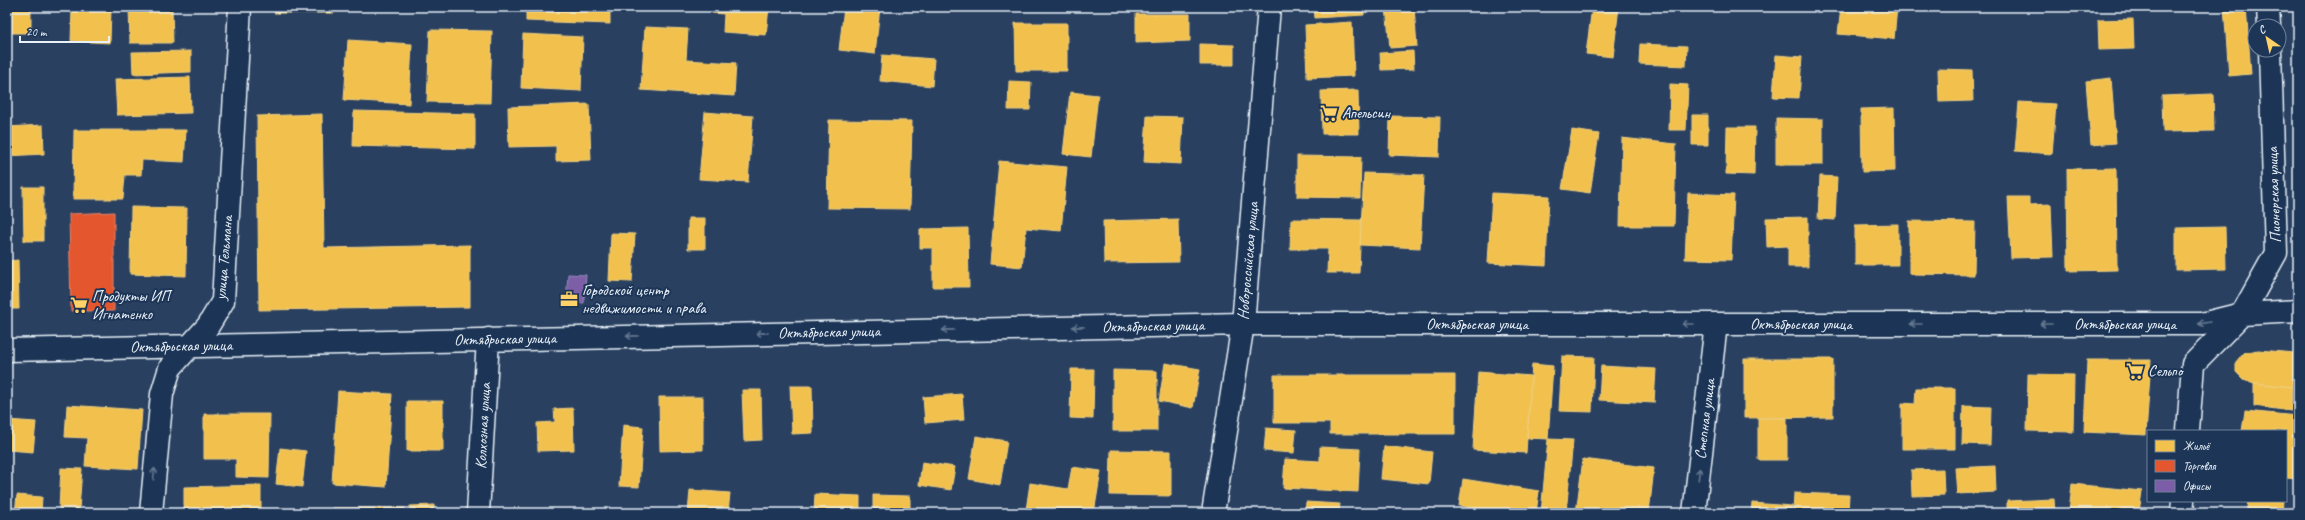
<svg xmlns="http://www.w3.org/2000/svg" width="2305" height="520" font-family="Caveat,sans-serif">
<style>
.water{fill:#6b7c95;stroke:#9dabbd}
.homes{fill:#f2c14e;stroke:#efcf81}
.shops{fill:#e4572e;stroke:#e5856b}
.offices{fill:#7b5ea7;stroke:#9c8abf}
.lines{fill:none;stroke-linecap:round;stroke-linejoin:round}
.minor-casing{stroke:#e8f1f8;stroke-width:25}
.minor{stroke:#1d3557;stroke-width:22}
.oneway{stroke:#64778f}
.labels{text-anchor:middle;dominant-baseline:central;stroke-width:4;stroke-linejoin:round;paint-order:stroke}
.poi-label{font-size:16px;fill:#e8f1f8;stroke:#1d3557;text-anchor:start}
.street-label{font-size:16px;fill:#e8f1f8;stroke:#1d3557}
</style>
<rect width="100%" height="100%" fill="#294061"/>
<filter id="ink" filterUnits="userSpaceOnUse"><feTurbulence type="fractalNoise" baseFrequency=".025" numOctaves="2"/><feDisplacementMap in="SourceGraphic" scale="8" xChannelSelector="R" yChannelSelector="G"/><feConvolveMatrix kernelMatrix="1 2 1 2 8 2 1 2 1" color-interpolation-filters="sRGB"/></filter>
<g filter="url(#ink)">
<path class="water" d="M1452,7H1485V10L1452,11Z"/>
<path class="homes" d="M7,7H31V33H7Z
M129,7H172L173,43H130Z
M274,7H334V13H274Z
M526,7H610V24L526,21Z
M712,7H769L766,35L723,32L724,14L712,13Z
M844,7H880L875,54L839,50Z
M1314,7H1364V15L1315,18Z
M1386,7H1414L1417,46L1390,48Z
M1592,7H1619L1613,57L1586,54Z
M1841,7H1897L1894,39L1838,34Z
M2224,7H2246L2251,74L2229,76Z
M72,8L111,9L110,43L71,41Z
M1136,14H1190V41L1136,43Z
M2133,19L2134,49L2099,50L2098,20Z
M1352,22L1354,76L1307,78L1305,25Z
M1015,23H1067V71H1016Z
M645,27L688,29L686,60L736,63L734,96L641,90Z
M430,30L492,31L490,103L427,102Z
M523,34L583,37L581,91L521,88Z
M348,40L412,44L409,104L344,100Z
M1200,44L1234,45V65H1200Z
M1640,44L1687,46L1686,66L1639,64Z
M191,51V72L133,74L132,52Z
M1413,51L1414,69L1381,70L1380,53Z
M882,55L934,59L932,86L880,81Z
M1776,55L1802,57L1799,98L1773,97Z
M1938,69L1972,70L1973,101L1939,102Z
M190,77L191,113L117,115L115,79Z
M2111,78L2116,143L2091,145L2086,81Z
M1009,81L1031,82L1030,110H1008Z
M1670,84L1688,85L1686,130H1669Z
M1358,90L1359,134H1322L1321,91Z
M1070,92L1098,95L1091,157L1063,154Z
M2213,94L2214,131L2163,132L2162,96Z
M2019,102L2056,104L2052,154L2015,151Z
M589,104L591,160L556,161V146L509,147L508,107Z
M1894,108L1895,171L1862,172L1861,109Z
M354,111L475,114V149L353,146Z
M705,112L753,116L748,182L699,179Z
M322,114L324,248L470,245V307L259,310L257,116Z
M1692,115H1708V145H1692Z
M1147,116L1183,117L1181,164L1144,162Z
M1390,116L1440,117L1439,157L1389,155Z
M1776,118L1823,119V165H1776Z
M829,120L912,121L910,209L827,208Z
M43,125L44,154L7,156V127Z
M1727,127H1755L1754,175L1726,174Z
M74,130H186L184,162L142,160L141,175H125L123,199H73Z
M1572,130L1599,134L1590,193L1562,189Z
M1622,138L1676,144L1674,226H1620Z
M1297,156L1361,157L1360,198L1297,197Z
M999,161L1067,167L1061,231L1026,228L1022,267L990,264Z
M2116,168L2117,270L2068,271L2067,169Z
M1364,173L1424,175L1420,248L1360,245Z
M1820,176L1837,177L1835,220L1818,219Z
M23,187H43V241H24Z
M1492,193L1549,196L1546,266L1488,263Z
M1688,193L1734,195L1731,260L1685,259Z
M2008,197H2029V205L2051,204L2053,257L2011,258Z
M131,207L187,208L186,276L130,274Z
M1808,217V267H1788V246L1767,247L1766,218Z
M688,218H705V249H688Z
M1178,219L1179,262L1104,263L1103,221Z
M1291,219L1361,220L1359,273H1327L1328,249H1290Z
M1909,221L1975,222L1974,275L1909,274Z
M1898,224V265H1855V225Z
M2225,227L2226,269L2176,270V228Z
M968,228L969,287H933V248H920V229Z
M611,233L635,234L632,282L609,281Z
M18,260L19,309H7V261Z
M2258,350L2295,353L2292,387L2254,383L2243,379L2236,372V362L2243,353Z
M1562,356L1594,357L1592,412L1559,411Z
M1744,359H1833V417L1744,418Z
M2087,360H2151L2146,435L2084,432Z
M1165,363L1200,369L1193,408L1159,401Z
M1532,364L1553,366L1548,439L1527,438Z
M1601,366L1656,369L1654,403L1599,400Z
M1071,369H1094L1093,419L1070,418Z
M1113,370L1157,371V431H1113Z
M1478,372L1531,376L1526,453L1473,450Z
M2028,374L2074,375L2073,432L2027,431Z
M1274,375H1455V434H1330V423H1274Z
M2254,383L2292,387L2291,411L2254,406Z
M790,386H812L813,433L792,434Z
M1916,388H1955V449H1902V403L1915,404Z
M742,390H761L762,440L744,441Z
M338,391L392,394L386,487L332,483Z
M962,394L964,420L925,423L923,397Z
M659,397H703V450L660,451Z
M407,401H443V451H407Z
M67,405L142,410L138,469L85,466L87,438L65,437Z
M1963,406L1991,407L1990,445L1962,444Z
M573,408L574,450L538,451L537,423L555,422L554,409Z
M2245,411L2298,416V478L2286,477V431H2242Z
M204,414H270L269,478L236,477V459H204Z
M1758,418H1787V460H1758Z
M7,420L36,422L33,452L7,450Z
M623,425L643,427L639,487L619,486Z
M1266,428L1296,430L1294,453L1264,451Z
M976,436L1007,441L1000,485L969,479Z
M1548,439L1573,440L1566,513H1541Z
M1384,446L1432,452L1429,484L1381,479Z
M1320,447L1360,449L1358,492L1283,488L1285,459L1320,461Z
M280,448L306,451L302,487L276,484Z
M1111,450L1171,451V496L1110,495Z
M1583,459L1654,468L1649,513H1576Z
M922,462L955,467L951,490L919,485Z
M1995,466L1996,492L1957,494L1955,468Z
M1072,467L1101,471L1094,513H1048L1026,510L1030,483L1068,489Z
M61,468L82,469L79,509L59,508Z
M1943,469L1944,495L1912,496L1911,470Z
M1463,479L1539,491L1536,513H1505L1459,506Z
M2072,484L2142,491L2139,513L2069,511Z
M261,485V513H184V487Z
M690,490L730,493L728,513H688Z
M1794,493L1849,495L1848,513H1793Z
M815,494L860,496V513H814Z
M17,495L42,497L41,513H15Z
M873,495L910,496V513H873Z
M2054,499L2055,513H2007V501Z
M2248,501H2283L2282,513H2246Z
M1306,502L1340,504L1339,513H1305Z
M1752,503L1792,506L1791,513H1751Z
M434,505V513H410V506Z
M333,508H405V513H333Z
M97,510L122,511V513H96Z"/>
<path class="shops" d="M2296,7H2298V33H2296Z
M114,212V311H71L69,214Z"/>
<path class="offices" d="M568,274L586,275L584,303L566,302Z"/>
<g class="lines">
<g class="minor-casing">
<path id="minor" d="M2268,7L2269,26
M7,350L1243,324H2202L2242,314L2298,311
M2188,431L2193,364L2242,314L2276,253L2270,50
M151,513L162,394L170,368L208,326L223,301L240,7
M478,513L488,339
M1213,513L1243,324L1269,7
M1694,513L1716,324
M2182,513L2183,501"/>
</g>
<use href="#minor" class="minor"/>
</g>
<defs><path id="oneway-shaft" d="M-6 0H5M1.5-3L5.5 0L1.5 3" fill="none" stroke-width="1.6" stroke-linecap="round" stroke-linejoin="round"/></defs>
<g class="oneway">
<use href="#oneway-shaft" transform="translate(2204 323) rotate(170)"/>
<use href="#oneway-shaft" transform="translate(1688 324) rotate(-180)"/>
<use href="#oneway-shaft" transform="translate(1916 324) rotate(-180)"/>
<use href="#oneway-shaft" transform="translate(2046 324) rotate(-180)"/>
<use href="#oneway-shaft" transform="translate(1078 327) rotate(179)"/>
<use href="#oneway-shaft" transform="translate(948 330) rotate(179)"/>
<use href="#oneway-shaft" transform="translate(762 333) rotate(179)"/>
<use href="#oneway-shaft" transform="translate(632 336) rotate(179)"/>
<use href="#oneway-shaft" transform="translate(154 474) rotate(-85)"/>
<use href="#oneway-shaft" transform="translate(1699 474) rotate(-83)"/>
</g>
</g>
<defs>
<g id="supermarket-bare" transform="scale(1.38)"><path d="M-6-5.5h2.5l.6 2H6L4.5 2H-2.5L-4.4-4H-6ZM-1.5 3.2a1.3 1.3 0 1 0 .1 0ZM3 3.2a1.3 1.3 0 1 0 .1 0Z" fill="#ffd166" stroke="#1d3557" stroke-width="2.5" paint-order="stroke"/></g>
<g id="office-bare" transform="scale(1.38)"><path d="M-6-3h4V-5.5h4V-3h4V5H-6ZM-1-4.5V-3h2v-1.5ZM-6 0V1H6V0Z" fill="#ffd166" stroke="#1d3557" stroke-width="2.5" paint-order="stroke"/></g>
</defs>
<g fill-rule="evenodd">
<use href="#supermarket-bare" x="1329" y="113"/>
<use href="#office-bare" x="569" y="299"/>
<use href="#supermarket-bare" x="79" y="305"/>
<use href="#supermarket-bare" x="2135" y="371"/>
</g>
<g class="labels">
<g class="poi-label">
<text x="1342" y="113">Апельсин</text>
<text x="582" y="290">Городской центр<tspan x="582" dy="18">недвижимости и права</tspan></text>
<text x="92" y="296">Продукты ИП<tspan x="92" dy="18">Игнатенко</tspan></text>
<text x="2148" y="371">Сельпо</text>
</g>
<g class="street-label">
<text transform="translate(2274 195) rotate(-92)">Пионерская улица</text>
<text transform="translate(224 258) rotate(-85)">улица Тельмана</text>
<text transform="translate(1248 261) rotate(-85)">Новороссийская улица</text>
<text x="1477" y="324">Октябрьская улица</text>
<text x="1801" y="324">Октябрьская улица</text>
<text x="2125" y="324">Октябрьская улица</text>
<text transform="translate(1153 326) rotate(-1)">Октябрьская улица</text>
<text transform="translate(829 332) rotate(-1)">Октябрьская улица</text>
<text transform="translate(505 339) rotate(-1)">Октябрьская улица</text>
<text transform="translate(181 346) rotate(-1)">Октябрьская улица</text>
<text transform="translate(1705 419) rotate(-83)">Степная улица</text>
<text transform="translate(483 426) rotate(-87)">Колхозная улица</text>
</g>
</g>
<rect width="2305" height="520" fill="none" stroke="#1d3557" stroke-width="24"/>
<rect x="12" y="12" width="2281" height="496" fill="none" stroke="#e8f1f8" stroke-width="1.5" filter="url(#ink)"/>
<rect x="2147" y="430" width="140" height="72" fill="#1d3557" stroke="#6e8097"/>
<rect x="2155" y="440" width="20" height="12" fill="#f2c14e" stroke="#6e8097"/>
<text x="2183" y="450" font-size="12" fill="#e8f1f8">Жильё</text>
<rect x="2155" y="460" width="20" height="12" fill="#e4572e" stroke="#6e8097"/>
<text x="2183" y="470" font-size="12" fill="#e8f1f8">Торговля</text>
<rect x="2155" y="480" width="20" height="12" fill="#7b5ea7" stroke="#6e8097"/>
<text x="2183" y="490" font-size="12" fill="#e8f1f8">Офисы</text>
<g transform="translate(2267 38) rotate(326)"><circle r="19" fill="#1d3557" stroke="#6e8097"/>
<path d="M0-3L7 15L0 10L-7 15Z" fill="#ffd166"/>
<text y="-6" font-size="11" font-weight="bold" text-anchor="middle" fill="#e8f1f8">С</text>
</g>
<path d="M20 36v6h89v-6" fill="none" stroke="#e8f1f8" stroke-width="2"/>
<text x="26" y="36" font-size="12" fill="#e8f1f8" stroke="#1d3557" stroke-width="3" paint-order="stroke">20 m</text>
</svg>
